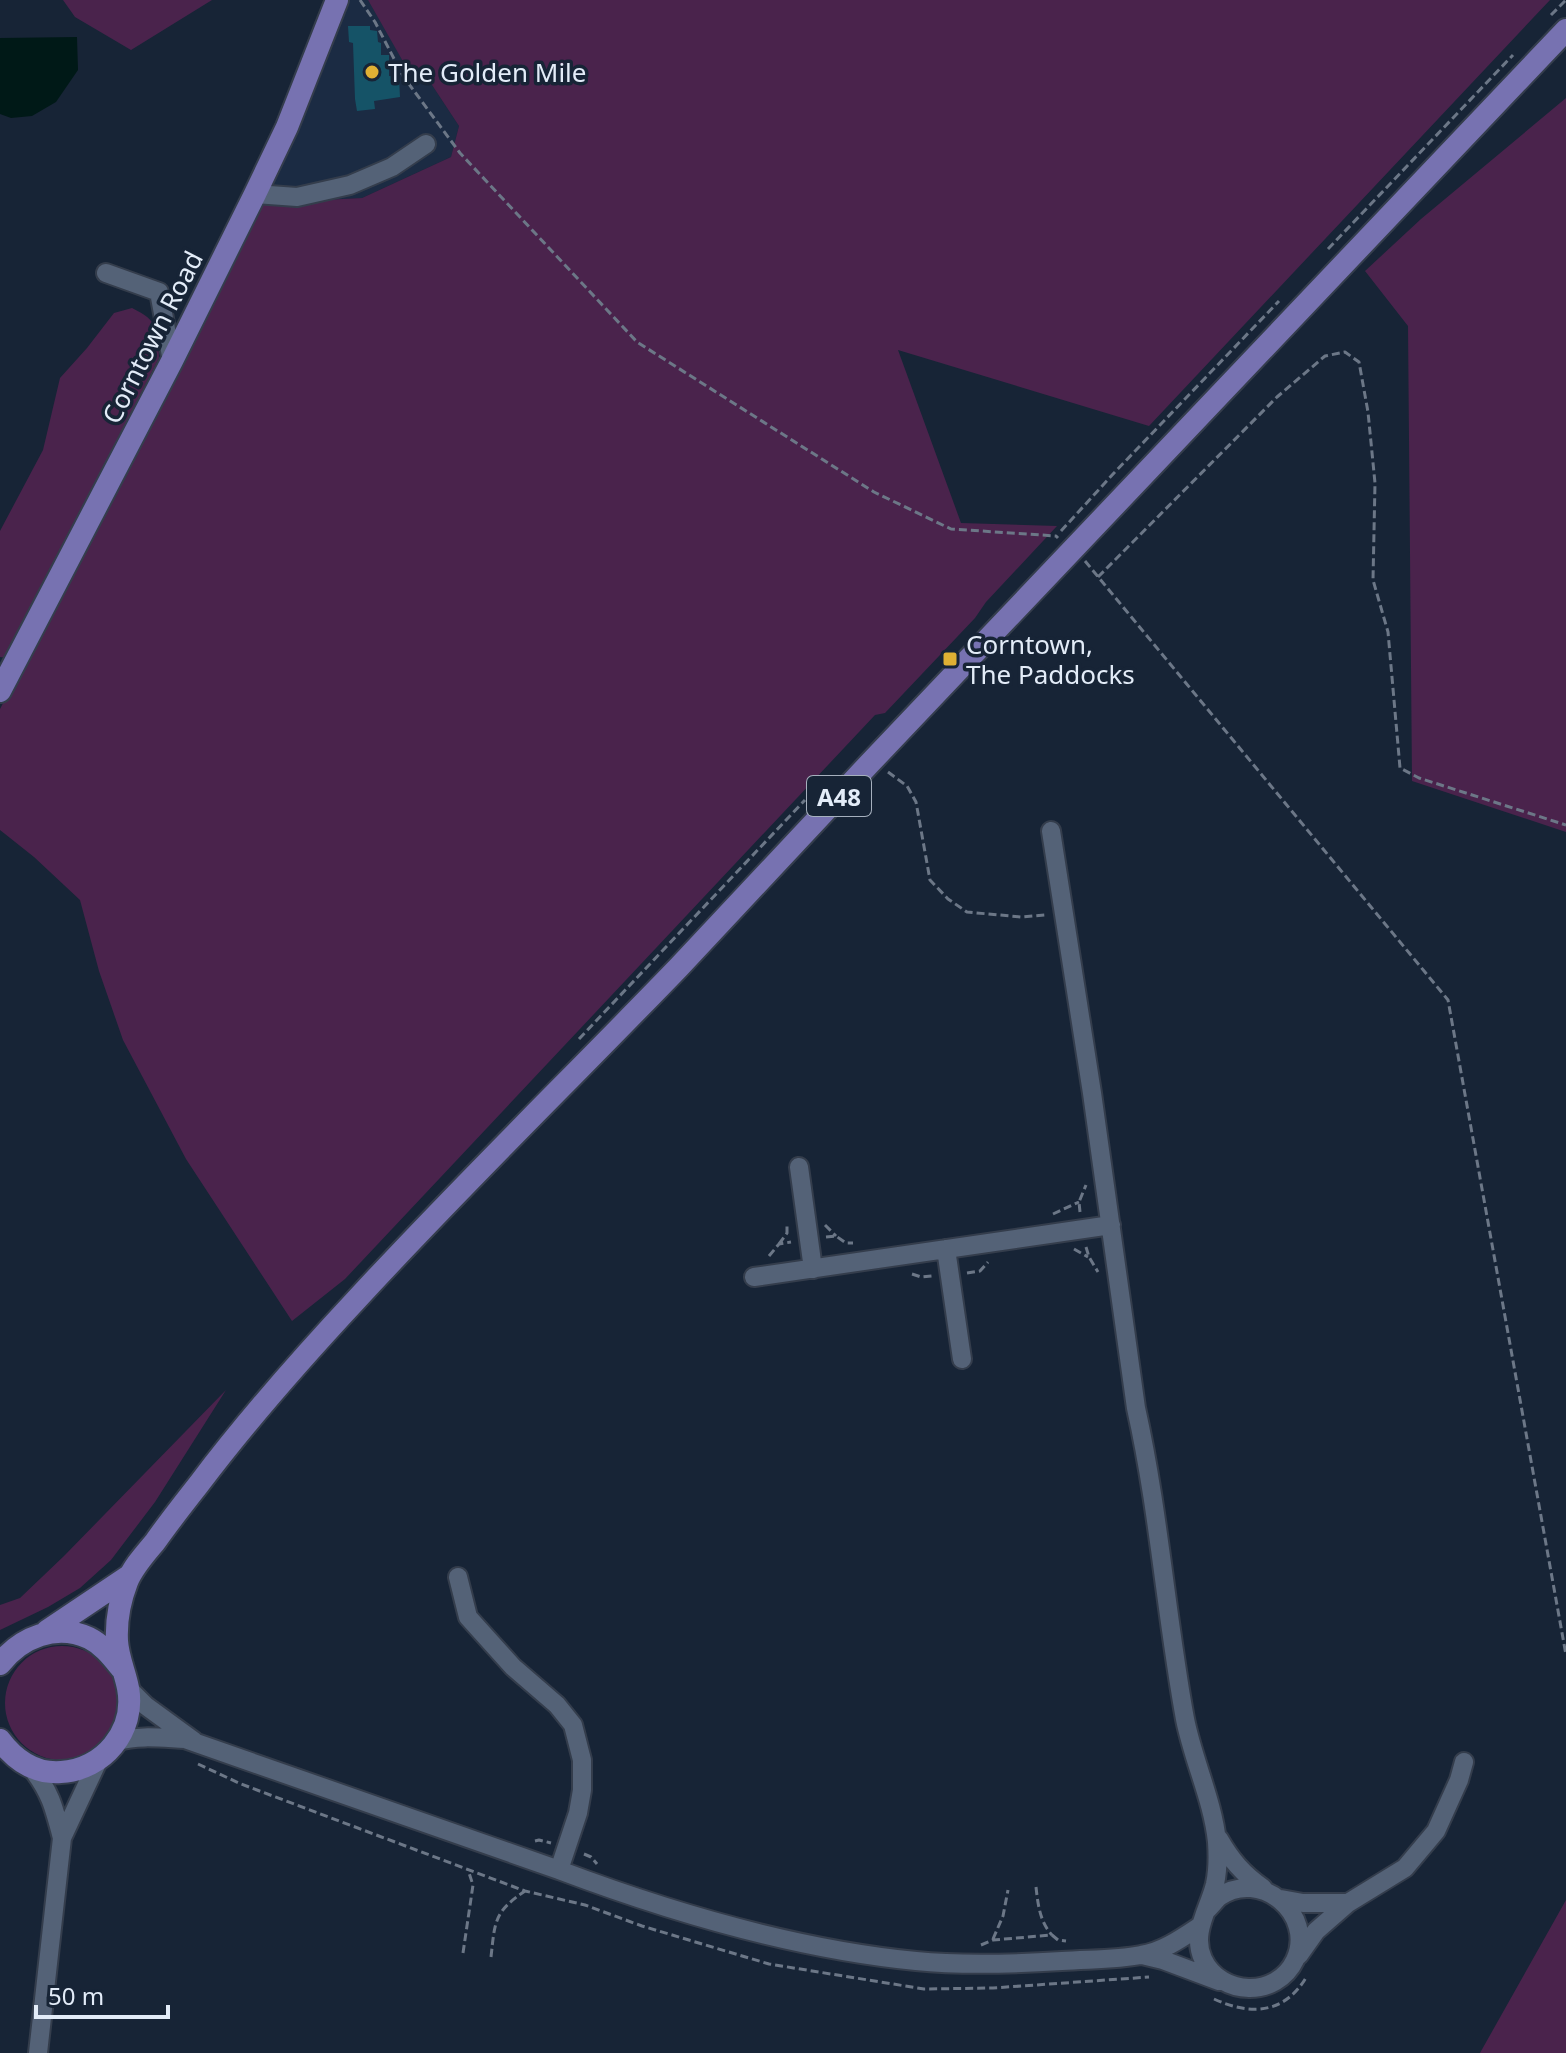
<svg xmlns="http://www.w3.org/2000/svg" width="1566" height="2053" font-family="'Noto Sans',sans-serif">
<style>
.built{fill:#1b2b43}
.green{fill:#4a234c}
.water{fill:#001917}
.building{fill:#155367}
.lines{fill:none;stroke-linecap:round;stroke-linejoin:round}
.minor-casing{stroke:#343d4c;stroke-width:22}
.major-casing{stroke:#343d4c;stroke-width:26}
.path{stroke:#6c7787;stroke-width:3;stroke-dasharray:8 4;stroke-linecap:butt}
.minor{stroke:#546277;stroke-width:18}
.major{stroke:#7772b1;stroke-width:22}
.poi-dot{fill:#dfb034;stroke:#172436;stroke-width:3}
.labels{text-anchor:middle;dominant-baseline:central;stroke-width:7;stroke-linejoin:round;paint-order:stroke}
.shield{fill:#172436;stroke:#a6b0be;stroke-width:2}
.shield-label{font-size:24px;font-weight:bold;fill:#e3ecf8}
.poi-label{font-size:26px;fill:#e3ecf8;stroke:#172436;text-anchor:start}
.street-label{font-size:26px;fill:#e3ecf8;stroke:#172436}
</style>
<rect width="100%" height="100%" fill="#172436"/>
<path class="built" d="M350,0H368L413,78L430,82L459,126L451,157L362,198L264,203L307,111Z"/>
<path class="green" d="M63,0H212L131,50L75,17Z
M368,0H1550L1149,426L898,350L961,523L1057,526L986,602L975,618L885,713L875,715L345,1279L292,1321L186,1159L123,1040L99,971L80,900L34,857L0,830V709L264,203L362,198L451,157L459,126L430,82L413,79Z
M1566,98V832L1412,781L1408,326L1365,271L1421,219Z
M132,308C159,321 158,330 159,358L7,658L0,657V531L43,450L60,378L87,348L114,313Z
M226,1390L155,1502L111,1560L80,1588L48,1607L0,1630V1605L20,1598L64,1556Z
M5 1703a57 57 0 1 1 114 0a57 57 0 1 1-114 0Z
M1566,1900V2053H1480Z"/>
<path class="water" d="M77,37L78,70L56,102L32,116L11,118L0,114V38Z"/>
<path class="building" d="M348,26H370V30L377,31L378,42L381,43V55H389V76L399,77L400,97L374,101L375,109L357,111L355,99L353,43L349,42Z"/>
<g class="lines">
<g class="minor-casing">
<path id="minor" d="M255,194L297,197L350,185L392,167L426,144
M106,273L159,292L172,361
M1051,831L1092,1093L1136,1408C1159,1511 1166,1616 1185,1719C1193,1760 1213,1801 1217,1842C1218,1856 1218,1870 1215,1884C1209,1909 1191,1933 1203,1959C1221,1997 1277,1998 1295,1960C1316,1914 1260,1868 1219,1897C1215,1901 1211,1906 1207,1910
M799,1167L813,1269
M946,1249L962,1359
M754,1277L1111,1225
M128,1688L146,1706L194,1741
M117,1741C140,1735 162,1738 185,1739L559,1870L578,1813L582,1790V1760L573,1725L557,1705L513,1667L468,1617L458,1577
M30,1766C50,1791 54,1807 62,1838
M1219,1839C1231,1860 1243,1874 1263,1888
M559,1870C673,1913 794,1949 916,1961C965,1966 1014,1964 1062,1961C1088,1959 1115,1960 1141,1955C1162,1952 1182,1938 1200,1926
M1281,1899L1303,1903H1348
M1142,1955L1163,1960L1219,1981
M1299,1955L1316,1931L1348,1903L1405,1868L1436,1831L1459,1780L1464,1762
M38,2053L62,1838L98,1761"/>
</g>
<g class="major-casing">
<path id="major" d="M0,691L172,361L255,194L287,127L337,0
M47,1631L129,1576
M0,1664C21,1637 56,1623 89,1638C103,1645 112,1657 121,1668
M0,1740C15,1760 35,1774 61,1772C103,1770 136,1731 128,1688C125,1672 118,1658 117,1641C116,1621 120,1600 127,1582C133,1567 145,1554 155,1542C169,1522 184,1503 199,1484C248,1419 302,1358 357,1299C461,1186 572,1078 679,967C743,899 806,831 870,763C1102,518 1334,275 1566,30"/>
</g>
<path class="path" d="M360,0L375,22L403,76L460,153L637,342L874,492L951,529L1056,536L1058,538
M1551,15L1566,0
M1328,249L1513,55
M1061,531L1114,473L1279,301
M1085,561L1448,1000L1566,1655
M1098,577L1277,397L1325,356L1345,352L1359,362L1368,412L1375,483L1373,580L1388,632L1400,768L1419,778L1566,825
M888,772L907,786L916,802L930,880L948,899L967,912L1021,917L1045,915
M579,1039L805,800
M1080,1212L1079,1202L1086,1185
M1053,1214L1079,1202
M825,1225L836,1236
M826,1237L836,1236L846,1243H853
M779,1244L787,1233V1223
M1086,1247L1089,1257L1098,1272
M1074,1249L1088,1257
M769,1256L779,1244L791,1242
M967,1273L980,1271L988,1262
M912,1274L921,1277L932,1276
M198,1764L241,1784L525,1891L585,1905L642,1926L769,1964L924,1989L993,1988L1149,1977
M535,1841L539,1840L551,1843
M584,1854L591,1857L597,1864
M1036,1887C1038,1905 1040,1922 1052,1935
M993,1939L1003,1916L1008,1890
M981,1945L993,1940L1052,1935L1058,1940L1066,1941
M463,1953L473,1885L468,1870
M491,1957C495,1921 494,1912 525,1891
M1214,1999C1251,2016 1285,2014 1307,1976"/>
<use href="#minor" class="minor"/>
<use href="#major" class="major"/>
</g>
<g class="poi-dot">
<circle cx="372" cy="72" r="8"/>
<rect x="942" y="651" width="16" height="16" rx="4"/>
</g>
<g class="labels">
<rect class="shield" x="807" y="776" width="64" height="40" rx="6"/>
<g class="shield-label">
<text x="839" y="796">A48</text>
</g>
<g class="poi-label">
<text x="388" y="72">The Golden Mile</text>
<text x="966" y="644">Corntown,<tspan x="966" dy="30">The Paddocks</tspan></text>
</g>
<g class="street-label">
<text transform="translate(152 337) rotate(-63)">Corntown Road</text>
</g>
</g>
<path d="M36 2005v12h132v-12" fill="none" stroke="#e3ecf8" stroke-width="4"/>
<text x="48" y="2005" font-size="24" fill="#e3ecf8" stroke="#172436" stroke-width="6" paint-order="stroke">50 m</text>
</svg>
